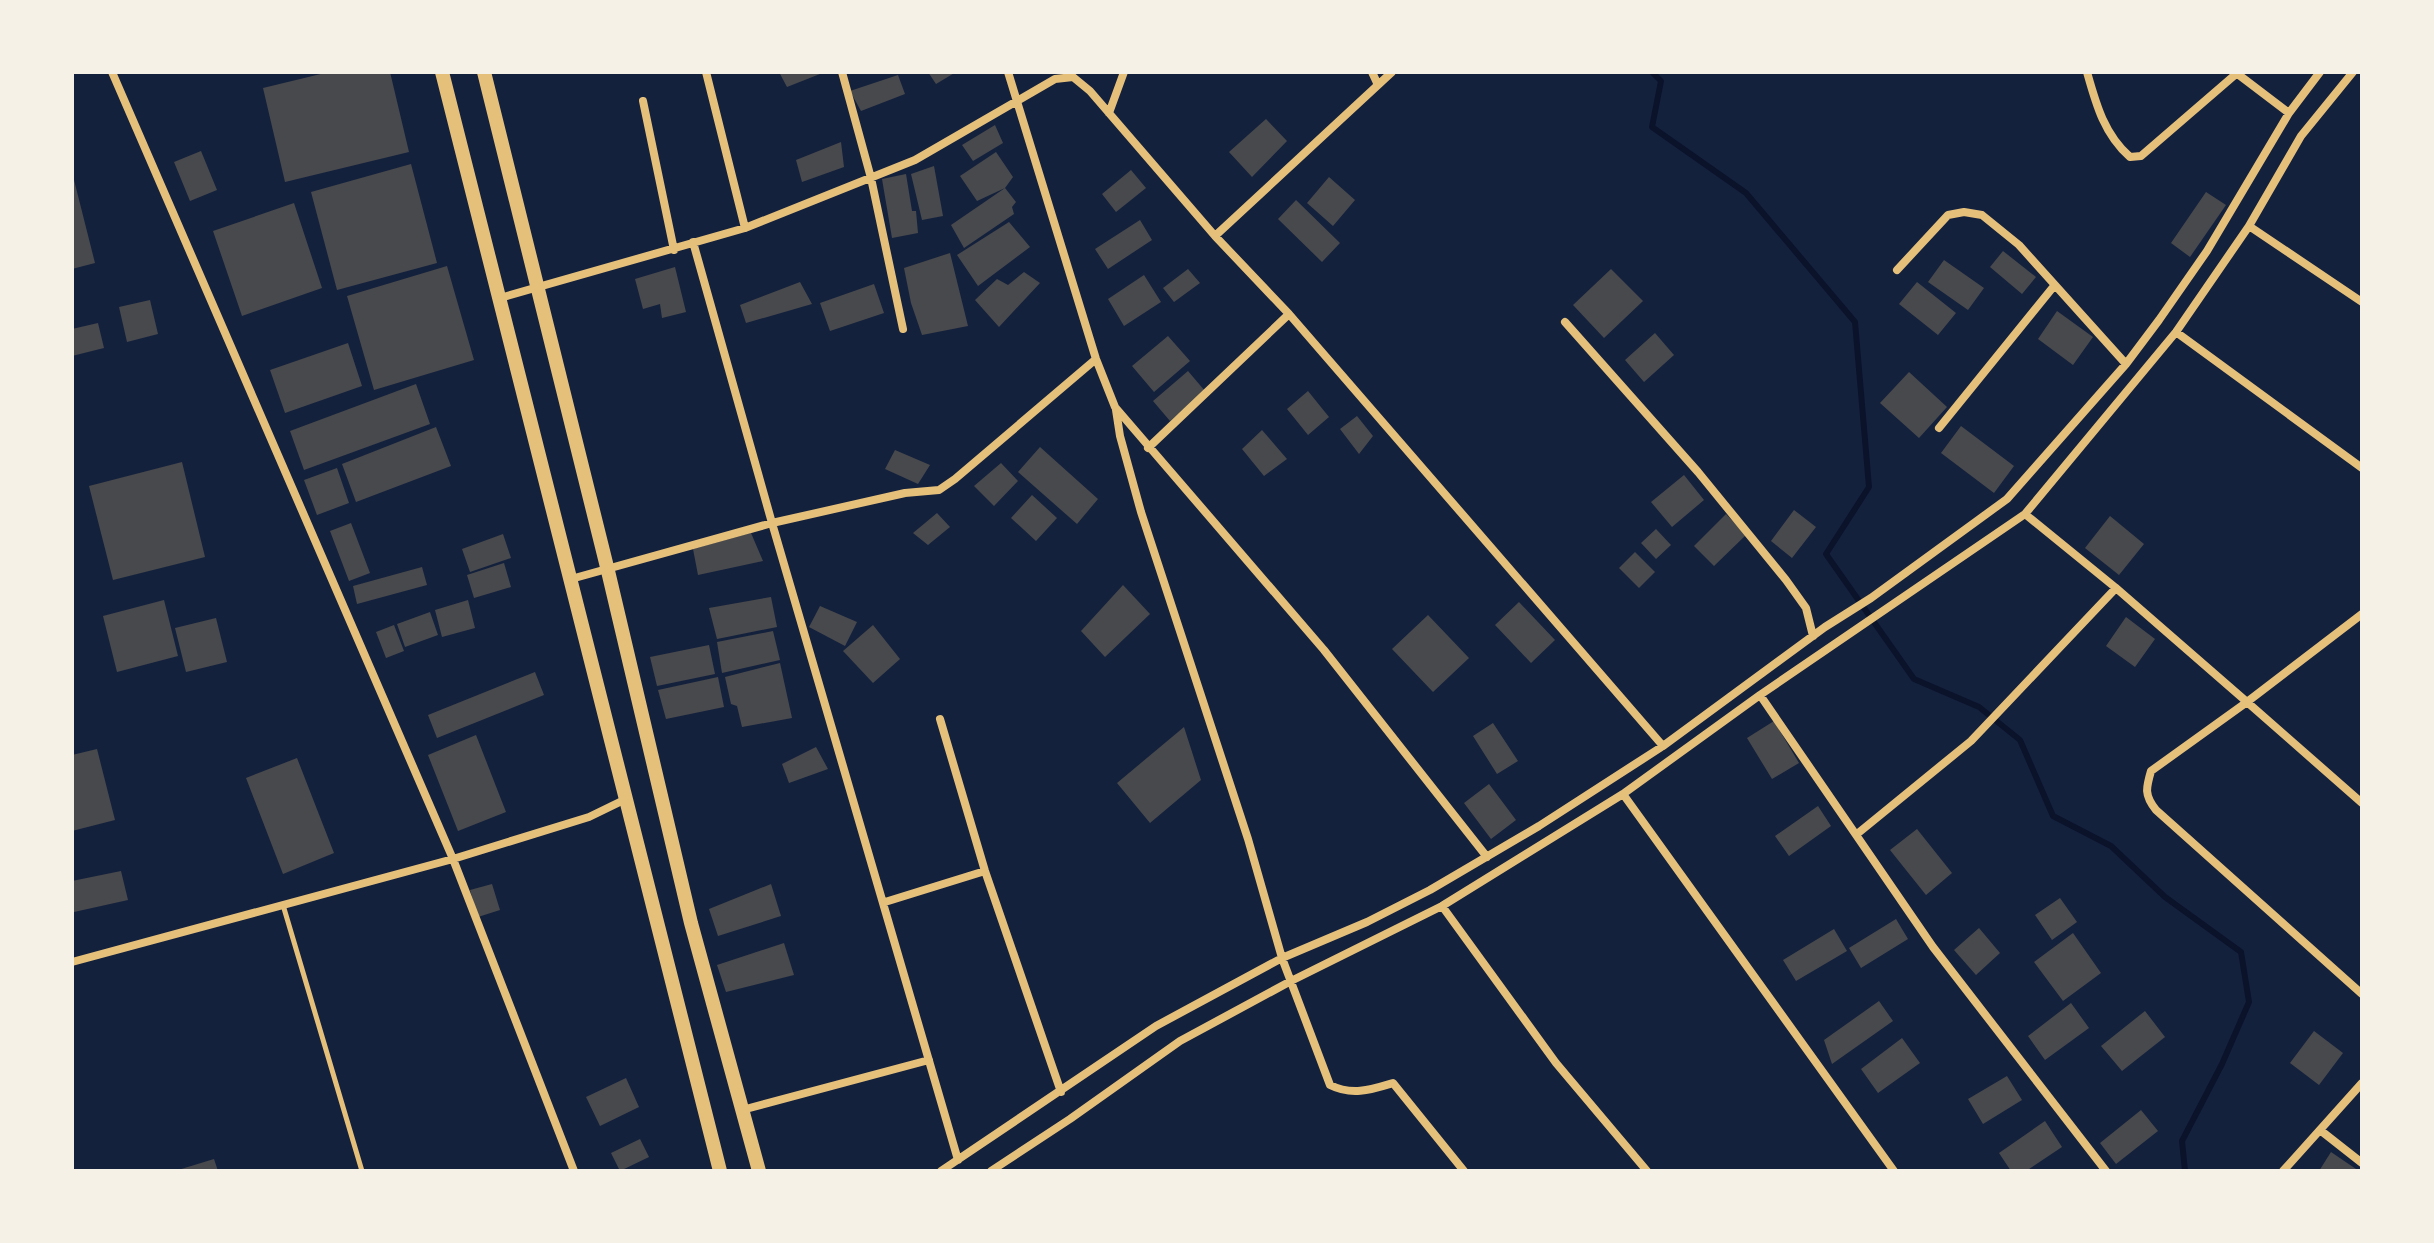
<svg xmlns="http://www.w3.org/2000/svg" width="2434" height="1243" font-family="Montserrat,sans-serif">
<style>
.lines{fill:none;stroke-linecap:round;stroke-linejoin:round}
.stream{stroke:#0b132b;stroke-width:6}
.building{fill:#48494c}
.service{stroke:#e5c07b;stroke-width:5}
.minor{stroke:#e5c07b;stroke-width:8}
.secondary{stroke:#e5c07b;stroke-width:14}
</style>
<rect width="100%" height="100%" fill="#14213d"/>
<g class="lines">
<path class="stream" d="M1652,72L1661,81L1652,127L1746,193L1855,322L1869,487L1826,554L1914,679L1979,707L2020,740L2053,816L2111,846L2165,897L2241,952L2249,1002L2222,1064L2182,1141L2185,1171"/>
</g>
<path class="building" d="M329,72H390L409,152L285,182L263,88Z
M779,72H825L787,87Z
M928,72H956L936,84Z
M898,75L905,94L861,111L850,91Z
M1266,119L1287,141L1252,177L1229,152Z
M995,125L1003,143L973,161L962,145Z
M841,142L844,167L802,182L796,160Z
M201,151L217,190L190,201L174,162Z
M996,152L1013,177L1005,188L977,201L960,176Z
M411,164L437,263L337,290L311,192Z
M934,166L943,216L922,220L911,174Z
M1131,170L1146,188L1116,212L1102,194Z
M72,172L95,263L72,269Z
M906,174L912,211H916L918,233L892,238L882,179Z
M1329,177L1355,200L1333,226L1307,203Z
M1005,188L1016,202L1012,207L1014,214L964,248L951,225Z
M2206,192L2226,205L2190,257L2171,243Z
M1296,200L1340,243L1322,262L1278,219Z
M294,203L322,288L242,316L213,231Z
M1140,220L1152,240L1108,269L1095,249Z
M1009,222L1030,247L978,286L957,255Z
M2003,251L2036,277L2022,294L1990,267Z
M950,253L968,326L922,335L911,303L904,268Z
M1944,260L1984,288L1968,310L1928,282Z
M447,266L474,360L374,390L347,296Z
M675,267L686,312L662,318L660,304L643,309L635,279Z
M1188,269L1200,283L1174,302L1163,288Z
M1611,269L1643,301L1604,338L1573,305Z
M1024,272L1040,283L999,327L975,300L997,279L1008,285Z
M1144,275L1161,302L1124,326L1108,299Z
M800,282L812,304L746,323L740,305Z
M1917,282L1956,313L1938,335L1899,304Z
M874,284L884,313L830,331L820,303Z
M150,300L158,334L127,342L119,307Z
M2057,311L2093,337L2073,365L2038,339Z
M98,323L104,348L72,356V329Z
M1655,333L1674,355L1644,382L1625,360Z
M1168,336L1190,361L1154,392L1132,366Z
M348,343L362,386L285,413L270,370Z
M1188,371L1205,391L1170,421L1153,401Z
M1909,372L1947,407L1919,438L1880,403Z
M416,384L430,424L304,470L290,431Z
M1308,391L1329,417L1308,435L1287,409Z
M1357,416L1373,436L1359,454L1340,429Z
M1961,426L2014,466L1994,493L1941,453Z
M436,427L451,466L356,502L342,464Z
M1262,430L1287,459L1264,476L1242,449Z
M1040,447L1098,499L1077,524L1018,472Z
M895,450L930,465L918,484L885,469Z
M182,462L205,557L113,580L89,486Z
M1001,463L1018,481L994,506L974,486Z
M337,468L349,503L317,515L304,480Z
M1684,475L1704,500L1672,527L1651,502Z
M1032,495L1057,518L1036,541L1011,518Z
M1794,510L1816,527L1792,558L1771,541Z
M937,513L950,527L928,545L913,533Z
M1726,514L1746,535L1714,566L1694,546Z
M2110,516L2144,544L2119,575L2085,548Z
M351,523L370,573L349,581L330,531Z
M1656,529L1671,545L1656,559L1641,543Z
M751,533L763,561L698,575L693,549Z
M503,534L511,558L470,572L462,549Z
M1635,552L1655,572L1639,588L1619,568Z
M504,563L511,587L474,598L467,575Z
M422,567L427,585L357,604L353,586Z
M1123,585L1150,614L1105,657L1081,631Z
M771,597L777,627L717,639L709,608Z
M164,600L178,656L117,672L103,616Z
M468,600L475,628L442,637L435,610Z
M1519,602L1555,640L1531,663L1495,625Z
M820,606L857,622L845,646L809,627Z
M430,612L438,635L405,647L397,624Z
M1428,615L1469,658L1433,692L1392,649Z
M2126,617L2155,639L2135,667L2106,646Z
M216,618L227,662L186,672L175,628Z
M394,625L404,651L386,658L376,632Z
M873,625L900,659L873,683L843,651Z
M773,631L780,660L722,673L717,642Z
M709,645L715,674L657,686L650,657Z
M780,663L792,718L742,727L737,706L731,704L725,677Z
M535,672L544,695L437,738L428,715Z
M718,677L724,707L666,719L658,690Z
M1774,721L1799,763L1772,779L1747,738Z
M1493,723L1518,761L1497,774L1473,736Z
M1184,727L1201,780L1150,823L1117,783Z
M476,735L506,812L458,831L428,755Z
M816,747L828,769L789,783L782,764Z
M97,749L115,820L72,831V755Z
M297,758L334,853L283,874L246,778Z
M1489,784L1516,820L1491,839L1464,803Z
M1818,806L1831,826L1789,856L1775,836Z
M1917,829L1952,873L1926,895L1890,850Z
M121,871L128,900L74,912L72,881Z
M492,884L500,910L478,917L470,890Z
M771,884L781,916L718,936L709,909Z
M2060,898L2077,922L2052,940L2035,915Z
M1896,919L1908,939L1861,968L1849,948Z
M1979,928L2000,953L1976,975L1954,950Z
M1834,929L1847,951L1796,981L1783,960Z
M2073,933L2101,973L2063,1001L2034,962Z
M784,943L794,975L726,992L717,965Z
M1879,1001L1893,1021L1832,1064L1824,1040Z
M2071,1003L2089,1028L2045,1060L2028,1036Z
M2145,1011L2165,1037L2122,1071L2101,1046Z
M2314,1031L2343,1053L2319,1085L2290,1063Z
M1902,1038L1920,1063L1878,1093L1861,1069Z
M2007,1076L2022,1100L1983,1124L1968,1099Z
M626,1078L639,1107L600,1126L586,1097Z
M2141,1110L2158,1131L2116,1164L2100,1143Z
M2045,1121L2062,1147L2026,1171H2011L1999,1153Z
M640,1139L649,1157L620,1171L611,1153Z
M2331,1152L2359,1171H2319Z
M214,1159L218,1171H178V1170Z"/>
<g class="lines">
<path class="service" d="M283,905L362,1171"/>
<path class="minor" d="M112,72L453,859L574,1171
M706,72L745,228
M842,72L871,178L903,329
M1008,72L1096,359L1115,407L1324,650L1487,857
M1372,72L1378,85
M2087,72C2096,104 2104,134 2130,157L2141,156L2236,74
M2235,72L2289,113
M643,101L674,250
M1109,113L1124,72
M2249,226L2362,302
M1215,236L1392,72
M693,242L772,523L958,1160
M1897,270L1948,215L1964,212L1982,215L2019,245L2126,364
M500,298L745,228L915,160L1055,79L1073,77L1090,91L1215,236L1289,314L1663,746
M1565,322L1698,472L1786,580L1806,608L1813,636
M2176,332L2362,468
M1116,410L1120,436L1141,512L1248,839L1282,958L1330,1085C1352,1096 1370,1090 1393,1083L1464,1171
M1939,428L2054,286
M1148,448L1289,314
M2025,514L2116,588L2247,702L2151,771C2146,788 2144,795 2156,810L2362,994
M571,579L772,523L905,493L939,490L955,479L1096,359
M2362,614L2247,702L2362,803
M1760,695L1933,947L2106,1171
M940,719L985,871L1061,1092
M1623,794L1894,1171
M1857,834L1971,741L2116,588
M885,902L985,871
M1442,906L1556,1063L1647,1171
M72,962L453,859L589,817L626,799
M742,1110L929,1060
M2320,1130L2362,1163
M941,1171L1156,1026L1282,958L1367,922L1430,890L1539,826L1663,746L1825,627L1871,598L2007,499L2126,364L2159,320L2207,251L2289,113L2320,72
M991,1171L1070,1119L1180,1041L1291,981L1442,906L1623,794L1760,695L2025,514L2176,332L2249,226L2301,136L2353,72
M2283,1171L2362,1083"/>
<path class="secondary" d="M442,72L720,1171
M484,72L608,571L691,923L759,1171"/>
</g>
<rect width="2434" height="1243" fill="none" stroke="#f6f1e7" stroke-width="148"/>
</svg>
